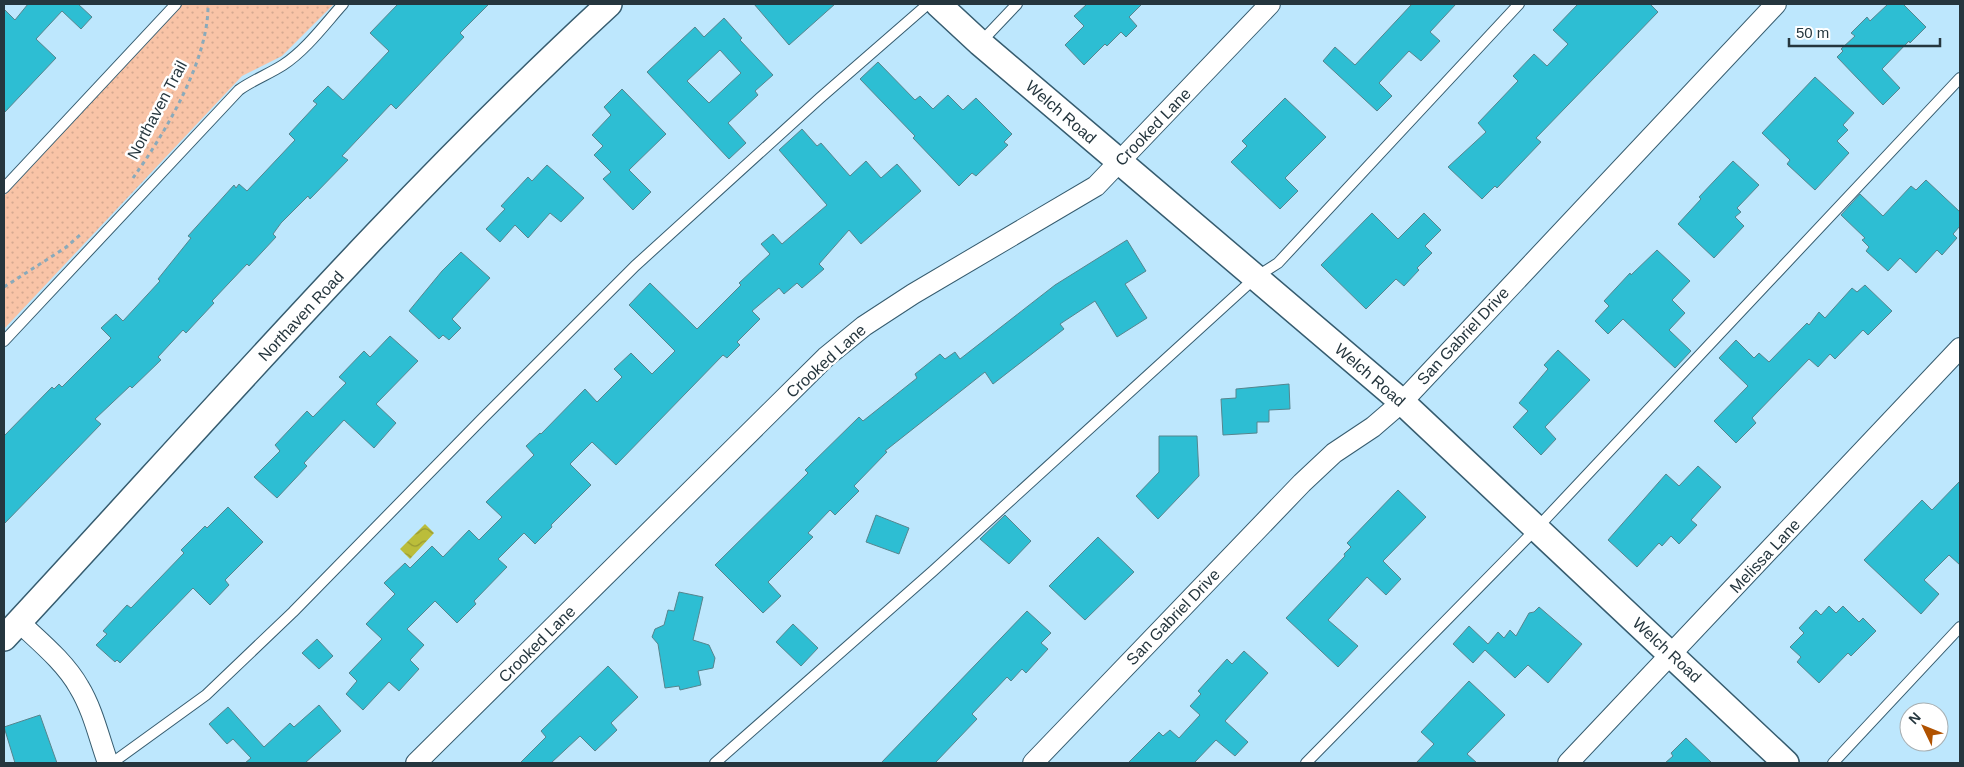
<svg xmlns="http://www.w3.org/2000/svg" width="1964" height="767" font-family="Helvetica,sans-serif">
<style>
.park{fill:url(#park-dots)}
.water{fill:url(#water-waves)}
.building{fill:#2dbed3;stroke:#56858e;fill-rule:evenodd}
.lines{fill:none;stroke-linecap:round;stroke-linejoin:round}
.service-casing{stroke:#365c6f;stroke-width:12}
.minor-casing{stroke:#365c6f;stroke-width:22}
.tertiary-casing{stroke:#365c6f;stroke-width:28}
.path{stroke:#89aabb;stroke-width:3;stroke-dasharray:4 4;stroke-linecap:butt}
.service{stroke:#fff;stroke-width:10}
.minor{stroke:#fff;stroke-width:20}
.tertiary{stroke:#fff;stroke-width:25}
.labels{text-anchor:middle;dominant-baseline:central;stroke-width:5;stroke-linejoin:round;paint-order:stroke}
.street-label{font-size:16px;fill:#25363e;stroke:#fff}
</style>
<defs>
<pattern id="park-dots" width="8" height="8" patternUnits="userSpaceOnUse" patternTransform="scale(1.25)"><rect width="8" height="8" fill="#f9c4a7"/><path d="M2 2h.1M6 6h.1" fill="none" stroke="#d5a991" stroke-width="1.8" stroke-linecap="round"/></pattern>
<pattern id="water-waves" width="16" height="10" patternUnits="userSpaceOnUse" patternTransform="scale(1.25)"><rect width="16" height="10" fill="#bbbd3a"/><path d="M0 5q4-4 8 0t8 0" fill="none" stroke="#989a32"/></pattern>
</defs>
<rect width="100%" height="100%" fill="#bde7fd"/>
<path class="park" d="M182,4H334L282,56L242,76L4,329V196Z"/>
<path class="water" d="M425,524L434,533L410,559L400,549Z"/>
<path class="building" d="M28,4H78L92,17L81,29L62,11L36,39L56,58L4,113V9L15,20Z
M398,4H489L460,33L464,37L396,109L391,104L342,156L348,160L310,199L308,196L281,223L273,234L276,237L249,266L247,264L212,301L214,303L186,333L183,330L158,357L161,360L132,388L130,386L95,419L101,424L4,524V436L52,387L54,389L59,384L62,387L111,338L101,328L116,314L123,321L160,281L158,279L191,238L188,236L234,185L236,188L239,184L247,191L295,140L289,134L317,104L313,101L328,86L343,100L389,51L370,33Z
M754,4H835L789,45Z
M1087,4H1142L1129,17L1137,26L1126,37L1121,32L1107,46L1105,44L1084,65L1065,45L1084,26L1074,16Z
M1412,4H1456L1430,32L1440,41L1421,61L1409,51L1379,83L1392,96L1377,111L1323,61L1335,47L1355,65Z
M1578,4H1650L1658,12L1536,138L1541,142L1497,188L1495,186L1482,199L1448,167L1486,132L1478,123L1518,81L1513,76L1534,54L1547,66L1568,44L1553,30Z
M1888,4H1903L1926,27L1910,43L1909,41L1882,69L1900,88L1883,105L1837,57L1843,51L1841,49L1855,36L1851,33L1867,17L1870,21Z
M724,18L742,38L740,40L773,75L755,91L758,95L728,123L746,143L729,159L647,72L695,27L704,37ZM720,50L741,73L709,103L687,81Z
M878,62L915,100L920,96L933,109L948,95L963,110L976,98L1012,134L1004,142L1008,145L976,176L972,173L959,186L913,138L915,136L860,79Z
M1815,77L1854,113L1843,125L1848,130L1837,141L1849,153L1815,190L1787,164L1790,160L1762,133Z
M622,89L666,134L629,170L651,192L633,210L603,179L611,172L594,155L603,146L592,135L611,115L604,107Z
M1285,98L1326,137L1285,178L1298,191L1280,209L1231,162L1247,146L1242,141Z
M802,129L817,146L821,143L850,176L866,161L881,178L897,164L921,191L861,244L849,230L819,264L824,269L802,288L797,283L784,294L779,288L752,311L760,319L737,342L740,345L727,358L723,355L616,465L592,442L570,464L591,485L551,525L552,527L535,544L524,533L498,559L507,567L474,601L476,604L457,623L435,601L407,629L424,645L410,660L419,669L399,691L389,682L363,710L346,694L357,681L349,673L382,639L366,624L395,594L384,583L405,563L410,568L432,546L443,557L469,530L479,540L502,517L486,502L534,455L526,446L540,433L541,434L585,389L597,402L622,377L614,369L631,353L652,374L675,351L629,305L650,283L697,329L741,285L739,283L770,254L761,244L773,234L782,244L827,205L779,150Z
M1733,161L1759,185L1737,208L1741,212L1735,217L1744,226L1714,258L1678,224L1701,199L1699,197Z
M547,165L584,198L561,222L550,213L528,238L515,225L500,242L486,229L505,209L501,206L528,177L532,181Z
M1926,180L1960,212V226L1953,234L1957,238L1942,255L1937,250L1916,273L1900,258L1888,271L1866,251L1869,247L1862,240L1865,238L1841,215L1860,194L1883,216L1911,186L1916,190Z
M1372,213L1398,239L1424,213L1441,230L1425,246L1432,253L1417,268L1419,270L1404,286L1396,279L1366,309L1321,265Z
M1127,240L1146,271L1125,284L1147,318L1117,337L1095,301L1060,324L1064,329L993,384L985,372L885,451L887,452L854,486L859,491L835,515L830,510L808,533L813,537L768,582L781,596L763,613L715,565L808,473L805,470L859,417L863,421L917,378L915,374L940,354L945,359L955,352L960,359L1055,285Z
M1657,250L1690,281L1672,300L1685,313L1669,330L1691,351L1675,368L1623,319L1608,334L1595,321L1609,306L1604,301L1630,273L1631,275Z
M461,252L490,278L452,319L461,328L449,340L443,335L439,339L409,311L442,271Z
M1865,285L1892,311L1868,335L1863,330L1835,359L1830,354L1818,367L1809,359L1752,418L1756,423L1736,443L1714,421L1748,386L1719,358L1736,340L1754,358L1759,353L1769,362L1807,323L1809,325L1819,312L1825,318L1852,288L1857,292Z
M390,336L418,361L376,404L396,423L374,448L344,420L304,463L307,466L277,498L254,477L280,451L275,445L307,411L313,417L346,383L339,377L364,351L370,357Z
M1558,350L1590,380L1545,427L1556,439L1541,455L1513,427L1528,411L1519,403L1548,369L1544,365Z
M1289,384L1290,409L1269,410V422H1257V433L1223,435L1221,399L1236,398V389Z
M1159,436H1197L1199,476L1158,519L1136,496L1159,472Z
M1698,466L1721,487L1691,520L1697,525L1679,544L1671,536L1662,546L1659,543L1637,567L1608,540L1666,474L1679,486Z
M1960,481V565L1949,555L1924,580L1939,594L1921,614L1864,560L1922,500L1932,510Z
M1398,490L1426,517L1383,561L1401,579L1386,595L1367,577L1328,620L1358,646L1338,667L1286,618L1345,556L1344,554L1351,547L1347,543Z
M228,507L263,542L225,580L229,585L210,605L193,588L120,663L117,660L115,662L96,645L107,634L103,631L127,605L131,608L184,553L181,550L205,526L207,528Z
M876,515L909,528L899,554L866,542Z
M1005,515L1031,541L1009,564L980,539Z
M1098,537L1134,572L1085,620L1049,586Z
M679,592L703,597L693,640L709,645L715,658L713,668L698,671L701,685L680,690L679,686L665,688L658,644L652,637L655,629L664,625L668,610L674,611Z
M1829,606L1836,613L1843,606L1859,622L1863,618L1876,631L1851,656L1848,653L1819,683L1797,662L1801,657L1790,647L1804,633L1799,628L1816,610L1821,615Z
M1539,607L1582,644L1548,683L1528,665L1515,678L1485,650L1473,663L1453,644L1469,626L1488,644L1498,632L1504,638L1510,630L1516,636L1529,613L1534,612Z
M1027,611L1051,633L1041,643L1048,649L1026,673L1022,669L1011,681L1007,677L972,714L977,719L935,763H881Z
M793,624L818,648L801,666L776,642Z
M317,639L333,656L319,669L302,653Z
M1244,651L1268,673L1225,721L1248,742L1235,756L1216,740L1194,763H1128L1159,732L1163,736L1170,730L1179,738L1200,715L1190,706L1201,694L1198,691L1227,659L1232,664Z
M608,666L638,697L611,723L617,730L595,751L580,736L551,763H520L546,737L541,731Z
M1469,681L1505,715L1467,754L1477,763H1416L1434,744L1421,732Z
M319,705L341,731L305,763H245L251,758L233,739L227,744L209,724L228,707L264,747L290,723L294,727Z
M40,715L57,763H15L4,727Z
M1686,738L1712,763H1665L1673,756L1671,753Z"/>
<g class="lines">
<g class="service-casing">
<path id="service" d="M980,43L1017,4
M4,188L176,4
M4,341L239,90C253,80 269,74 283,65C306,50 325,24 343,4
M112,763L206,695L293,612L482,419L635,266L820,98L928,4
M715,763L933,571L1256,277L1278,263L1519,4
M1306,763L1537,528L1960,78
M1833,763L1960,627"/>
</g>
<g class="minor-casing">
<path id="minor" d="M19,622C39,641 65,662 79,687C93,710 99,738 108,763
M416,763L826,357L864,326L913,294L1096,186L1270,4
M1033,763L1302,483L1334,453L1373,427L1402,402L1776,4
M1568,763L1960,348"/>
</g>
<g class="tertiary-casing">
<path id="tertiary" d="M938,4L980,43L1120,162L1402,402L1786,763
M4,638C203,424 394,202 609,4"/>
</g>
<path class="path" d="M133,178C165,133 209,60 208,4
M4,287L65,248L80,235"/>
<use href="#service" class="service"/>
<use href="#minor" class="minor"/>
<use href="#tertiary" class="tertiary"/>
</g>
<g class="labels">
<g class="street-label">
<text transform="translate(157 110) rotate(-62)">Northaven Trail</text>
<text transform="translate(1061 112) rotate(41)">Welch Road</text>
<text transform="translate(1153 127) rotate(-46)">Crooked Lane</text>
<text transform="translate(301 316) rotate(-47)">Northaven Road</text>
<text transform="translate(1463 336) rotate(-47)">San Gabriel Drive</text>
<text transform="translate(826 361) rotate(-42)">Crooked Lane</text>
<text transform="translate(1370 375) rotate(41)">Welch Road</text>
<text transform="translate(1765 556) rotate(-47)">Melissa Lane</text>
<text transform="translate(1173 617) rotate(-46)">San Gabriel Drive</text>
<text transform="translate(537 644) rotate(-45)">Crooked Lane</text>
<text transform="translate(1667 650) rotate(43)">Welch Road</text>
</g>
</g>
<rect width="1964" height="767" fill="none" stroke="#25363e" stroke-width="10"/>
<g transform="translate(1924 727) rotate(313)"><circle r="24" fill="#ffffff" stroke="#a8afb2"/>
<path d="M0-4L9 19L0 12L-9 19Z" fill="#b05200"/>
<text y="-8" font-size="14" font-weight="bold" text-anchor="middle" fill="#25363e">N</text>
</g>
<path d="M1789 38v8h151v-8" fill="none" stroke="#25363e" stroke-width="2.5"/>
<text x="1796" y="38" font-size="15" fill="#25363e" stroke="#ffffff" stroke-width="4" paint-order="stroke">50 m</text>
</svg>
